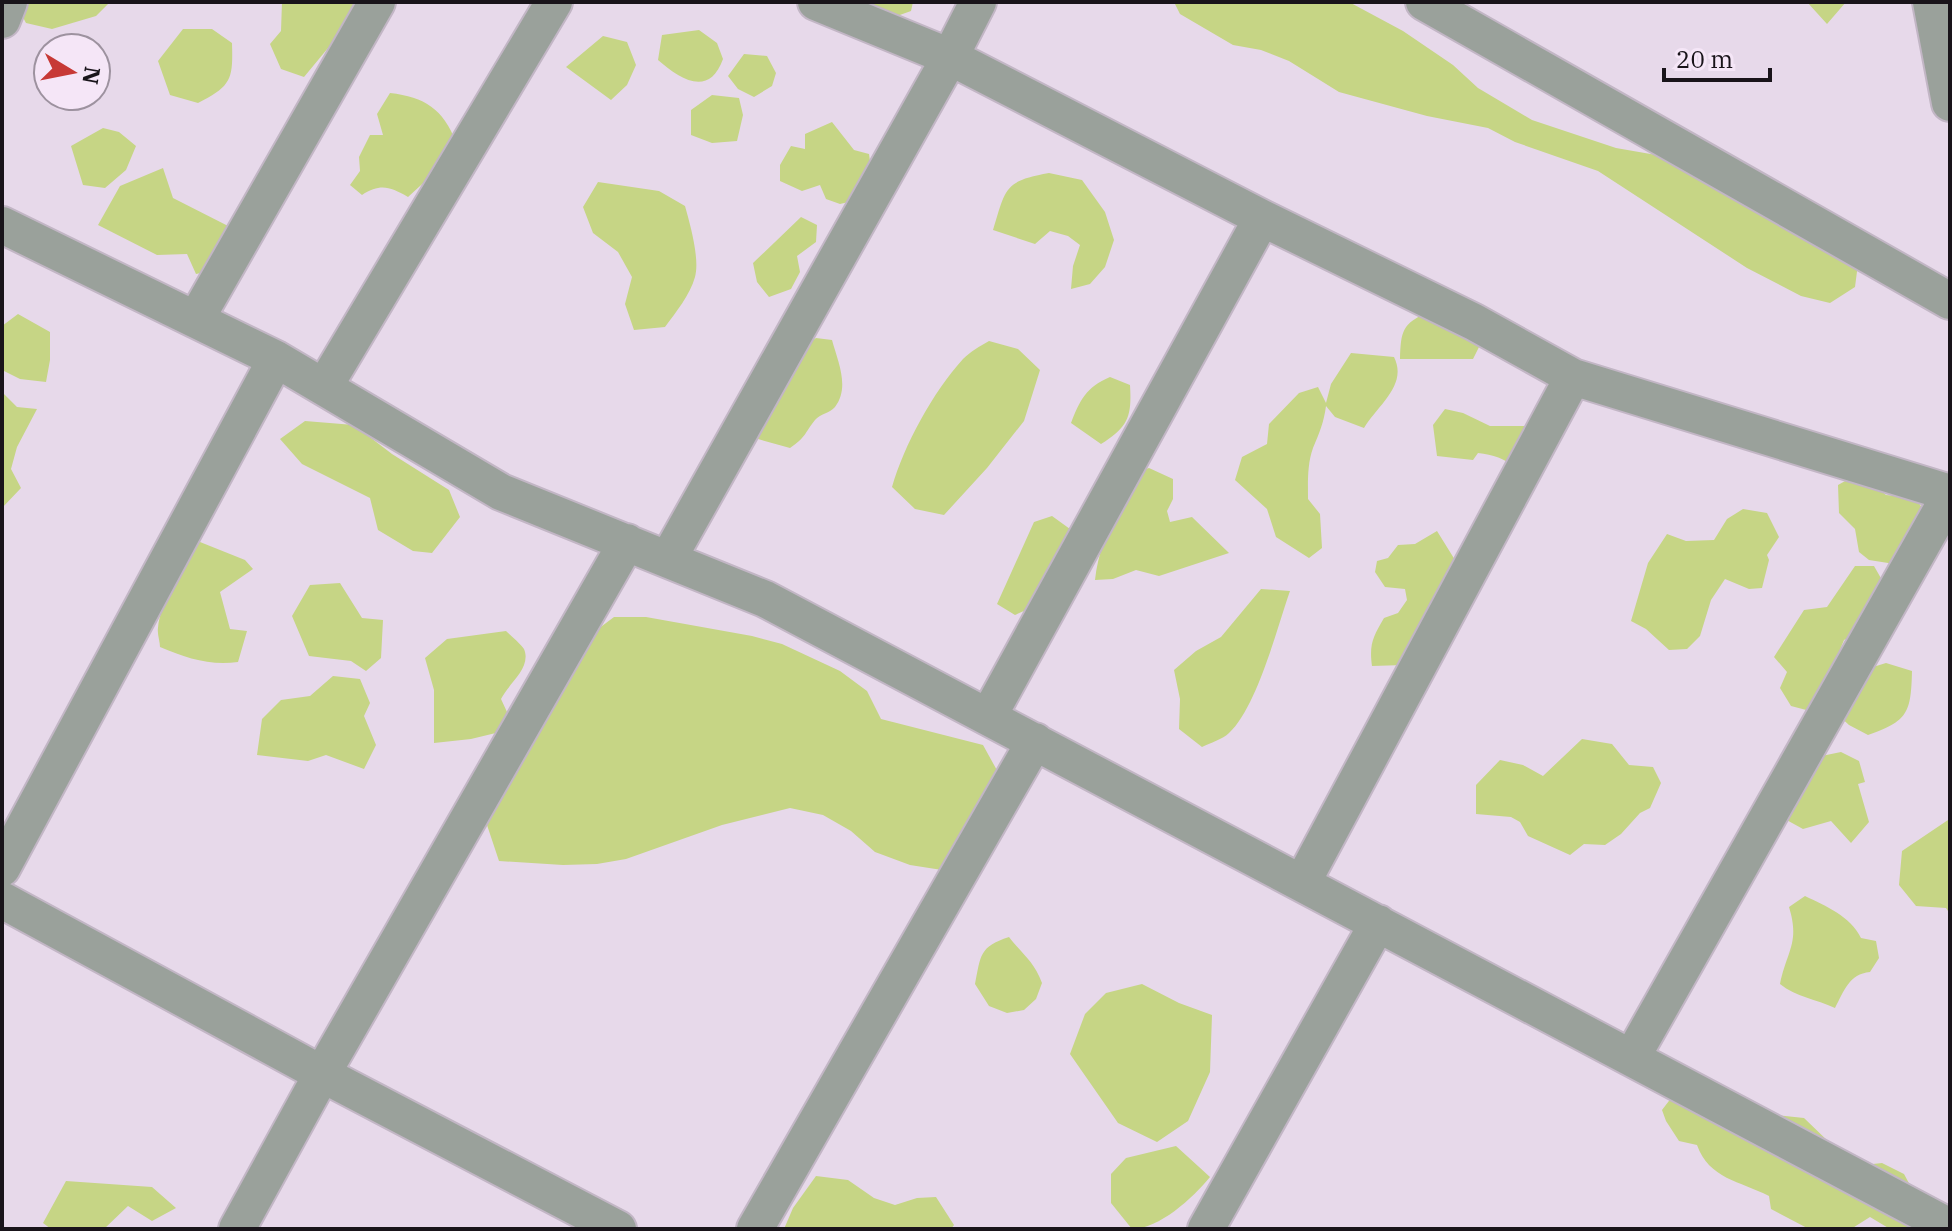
<svg xmlns="http://www.w3.org/2000/svg" width="1952" height="1231" font-family="'IBM Plex Serif',serif">
<style>
.green{fill:#c6d585}
.lines{fill:none;stroke-linecap:round;stroke-linejoin:round}
.minor-casing{stroke:#c2b6c5;stroke-width:40}
.minor{stroke:#9aa19b;stroke-width:36}
</style>
<rect width="100%" height="100%" fill="#e7d9ea"/>
<path class="green" d="M22,2H110L96,16L52,29L26,23L18,8Z
M282,2H358L342,35L333,42L304,77L281,69L270,44L281,31Z
M846,2H913L911,11L883,21Z
M1174,2H1349L1403,31L1453,65L1478,88L1532,120L1616,148L1708,164L1859,256L1855,287L1830,303L1801,296L1747,268L1598,171L1515,142L1488,128L1427,116L1339,92L1289,61L1261,50L1233,45L1180,14Z
M1807,2H1846L1827,24Z
M183,29H212L232,43C233,79 232,86 198,103L170,95L158,61Z
M699,30L717,43L723,59C709,98 680,79 658,60L662,35Z
M603,36L627,42L636,65L627,85L611,100L566,67Z
M744,54L767,56L776,73L772,86L754,97L738,89L728,76Z
M390,93C425,97 443,109 456,142L444,164L408,197C390,187 381,183 362,195L350,185L360,171L359,157L370,135H383L377,114Z
M712,95L739,98L743,115L737,141L712,143L691,135V110Z
M832,122L854,150L869,154L872,176L857,200L840,204L826,199L820,185L802,191L780,181V165L791,146L805,149V134Z
M103,128L119,132L136,146L126,170L105,188L83,185L71,146Z
M163,168L173,198L234,229L216,270L196,274L187,254L157,255L98,225L120,186Z
M1049,173L1082,180L1105,212L1114,240L1105,267L1090,284L1071,289L1073,266L1080,245L1068,236L1050,231L1035,244L993,230C1006,188 1004,181 1049,173Z
M598,182L659,191L685,206C690,224 700,259 695,277C690,295 676,312 665,327L634,330L625,304L632,277L618,252L593,233L583,207Z
M801,217L817,225L816,242L797,256L800,272L791,289L769,297L757,282L753,263Z
M1428,312L1474,322L1479,347L1473,359H1400C1401,331 1402,324 1428,312Z
M18,314L50,332V360L46,382L20,379L2,370V326Z
M816,338L832,340C838,362 850,387 835,407C830,413 820,414 815,420C804,434 806,437 790,448L758,439L754,423L803,348Z
M989,341L1018,349L1040,370L1024,421L987,468L944,515L915,509L892,487C904,445 933,392 963,359C970,352 980,346 989,341Z
M1351,353L1394,357C1408,385 1378,405 1364,428L1335,417L1326,406C1324,422 1319,434 1313,448C1307,465 1308,482 1308,499L1320,514L1322,548L1309,558L1276,537L1267,509L1235,480L1242,457L1267,444L1269,424L1299,393L1318,387L1326,403L1331,384Z
M1110,377L1130,385C1132,417 1128,427 1101,444L1071,423C1080,400 1086,387 1110,377Z
M2,392L17,407L37,409L17,447L11,469L21,488L2,508Z
M1445,409L1463,413L1490,426H1529L1515,468C1505,458 1493,455 1478,453L1473,460L1437,456L1433,425Z
M305,421L354,425L392,454L449,490L460,517L432,553L413,551L378,530L370,498L302,464L280,439Z
M1149,468L1173,479V499L1167,511L1170,522L1192,517L1229,553L1159,576L1136,570L1113,579L1095,580C1099,542 1118,508 1134,473Z
M1854,476L1869,481L1886,495L1915,498L1929,517L1901,565L1869,560L1859,552L1855,529L1839,513L1838,485Z
M1743,509L1767,513L1779,537L1767,555L1769,560L1762,588L1749,589L1725,579L1711,600L1700,636L1687,649L1669,650L1646,629L1631,621L1648,563L1667,534L1686,541L1714,540L1727,519Z
M1052,516L1070,529L1071,545L1048,600L1015,615L997,604L1034,522Z
M1437,531L1455,560L1404,665L1372,666C1369,644 1373,637 1384,618L1398,613L1407,600L1405,589L1385,587L1375,572L1377,561L1388,558L1398,545L1415,544Z
M200,542L245,560L253,569L220,592L230,629L247,631L238,662C210,666 186,658 160,647C160,641 157,634 158,628C160,601 186,564 200,542Z
M1855,566H1874L1882,580L1858,632L1844,640L1814,712L1791,706L1780,688L1787,672L1774,657L1804,610L1827,607Z
M340,583L362,618L383,620L381,658L366,671L351,661L309,656L292,616L310,585Z
M1261,589L1290,591C1277,628 1257,707 1229,733C1223,739 1210,743 1202,747L1179,729L1180,699L1174,670L1196,651L1221,637Z
M614,617H646L752,636L782,644L840,671L867,691L881,719L983,745L1004,783L942,870L910,865L875,852L851,831L823,815L790,808L722,825L626,859L597,864L563,865L499,861L487,825L492,794L586,638Z
M506,631C511,636 520,643 524,649C532,668 508,684 501,699L507,712L504,731L471,739L434,743V690L425,658L447,639Z
M1886,663L1912,671C1911,713 1908,721 1868,735L1849,725L1837,714L1860,671Z
M333,676L360,679L370,703L364,716L376,745L364,769L326,755L308,761L257,755L262,719L281,700L310,696Z
M1582,739L1612,744L1629,765L1653,767L1661,783L1650,808L1640,813L1621,834L1605,845L1584,844L1570,855L1528,836L1520,822L1511,817L1476,814V785L1500,760L1523,765L1543,776Z
M1841,752L1859,761L1865,782L1858,784L1869,822L1851,843L1831,821L1803,829L1783,818L1807,759Z
M1948,820L1950,821V914L1946,908L1916,906L1899,885L1902,851Z
M1805,896C1826,906 1850,916 1861,938L1876,941L1879,958L1870,972C1849,974 1844,991 1835,1008C1816,999 1796,997 1780,984C1787,950 1800,943 1789,907Z
M1009,937C1023,955 1034,961 1042,983L1036,999L1024,1010L1007,1013L989,1006L975,984C981,955 979,947 1009,937Z
M1142,984L1179,1003L1212,1015L1210,1072L1188,1121L1157,1142L1118,1123L1070,1054L1085,1014L1106,993Z
M1675,1093L1758,1113L1804,1118L1832,1145L1864,1165L1882,1163L1904,1174L1918,1200L1950,1229H1890L1870,1217L1851,1229H1809L1771,1209L1769,1196C1740,1181 1709,1179 1697,1145L1679,1141L1666,1121L1662,1110Z
M1176,1146L1210,1177C1193,1198 1159,1229 1132,1229L1111,1203V1174L1126,1158Z
M816,1176L848,1180L874,1198L895,1205L917,1198L936,1197L954,1225L951,1229H784L793,1208Z
M66,1181L152,1187L176,1208L152,1221L128,1206L104,1229H51L43,1223Z"/>
<g class="lines">
<g class="minor-casing">
<path id="minor" d="M816,2L950,57L1262,218L1474,322L1573,377L1950,493
M1424,2L1950,301
M1931,2L1950,103
M2,20L9,2
M2,225L276,359L501,492L765,599L1950,1227
M196,319L377,2
M324,387L554,2
M668,559L950,57L978,2
M988,717L1262,218
M2,868L276,359
M1302,883L1573,377
M2,900L322,1074L618,1229
M1632,1057L1950,495
M237,1229L322,1074L627,542
M755,1229L1035,741
M1206,1229L1378,923"/>
</g>
<use href="#minor" class="minor"/>
</g>
<rect width="1952" height="1231" fill="none" stroke="#19141a" stroke-width="8"/>
<g transform="translate(72 72) rotate(100)"><circle r="38" fill="#f5e6f7" stroke="#9d929f" stroke-width="2"/>
<path d="M0-6L14 30L0 20L-14 30Z" fill="#c73936"/>
<text y="-12" font-size="22" font-weight="bold" text-anchor="middle" fill="#19141a">N</text>
</g>
<path d="M1664 68v12h106v-12" fill="none" stroke="#19141a" stroke-width="4"/>
<text x="1676" y="68" font-size="24" fill="#19141a" stroke="#f5e6f7" stroke-width="6" paint-order="stroke">20 m</text>
</svg>
